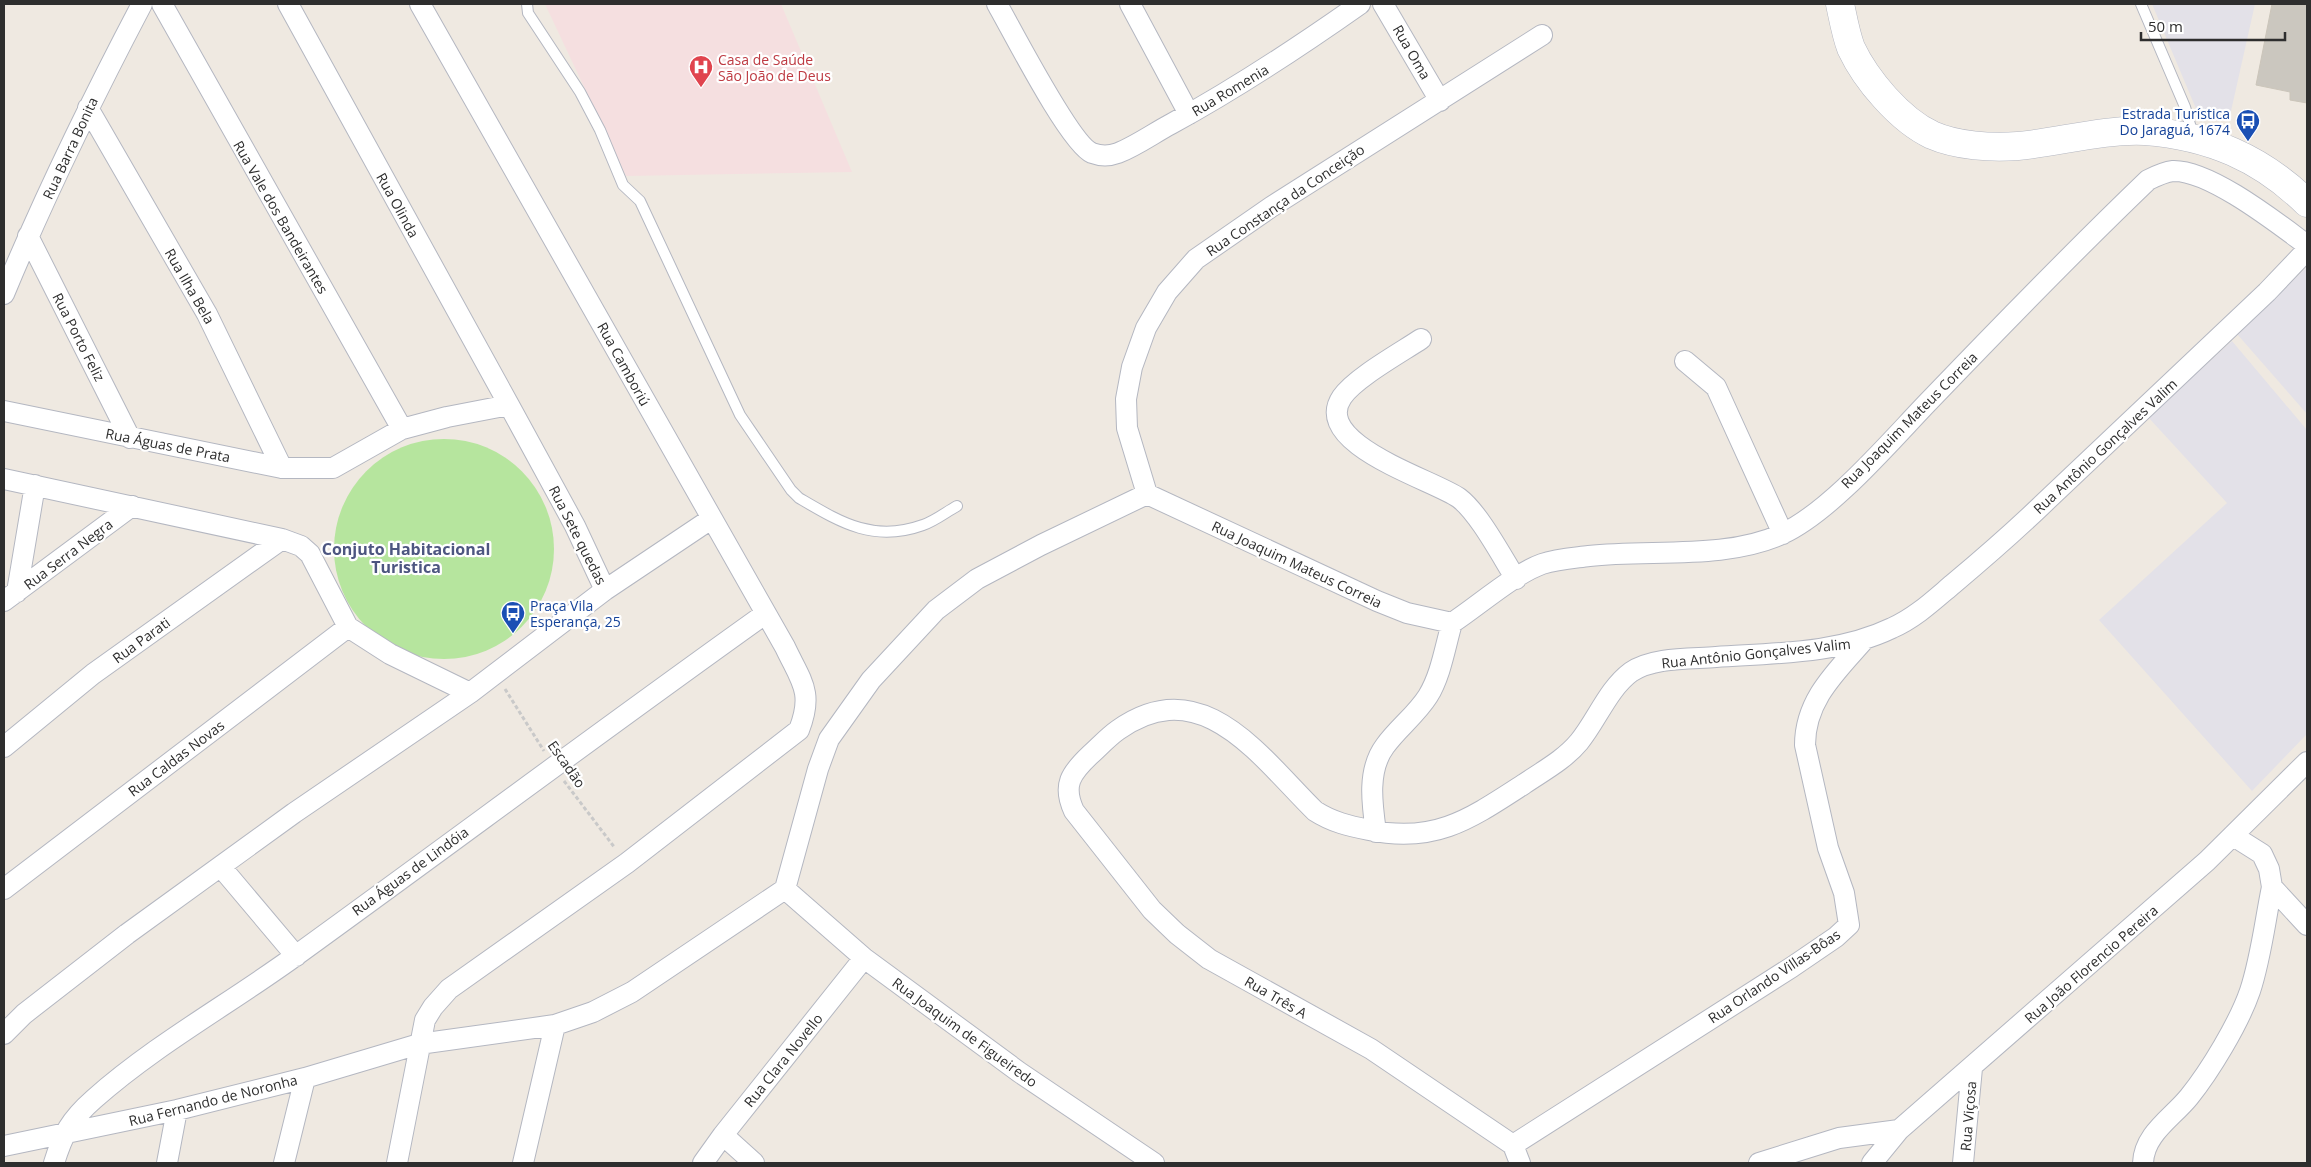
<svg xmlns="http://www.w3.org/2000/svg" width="2311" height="1167" font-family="'Open Sans',sans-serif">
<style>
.industrial{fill:#e3e1e8}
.medical{fill:#f5dfe0}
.green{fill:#b6e59e}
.building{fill:#cbc7bf;stroke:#cbc5ba}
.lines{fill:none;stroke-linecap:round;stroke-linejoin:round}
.lane-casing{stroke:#b4b7c1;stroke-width:12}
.street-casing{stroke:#b4b7c1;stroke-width:22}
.secondary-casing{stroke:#b4b7c1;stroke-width:29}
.path{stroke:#c9c9c9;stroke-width:3;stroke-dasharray:4 2.5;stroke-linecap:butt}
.lane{stroke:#fff;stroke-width:10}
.street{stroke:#fff;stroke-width:20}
.secondary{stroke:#fff;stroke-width:28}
.labels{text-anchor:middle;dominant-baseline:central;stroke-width:4.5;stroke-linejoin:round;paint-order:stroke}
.street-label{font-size:14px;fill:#2e2e2e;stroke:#fff}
.health-label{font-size:14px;fill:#be3a42;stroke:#fff;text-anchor:start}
.transit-label{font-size:14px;fill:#164399;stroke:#fff;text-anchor:end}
.quarter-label{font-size:16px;font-weight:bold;fill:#4d5680;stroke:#fff}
</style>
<rect width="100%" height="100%" fill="#efe9e1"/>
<path class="industrial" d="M2152,4H2255L2229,120L2197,111Z
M2307,267V414L2237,334Z
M2232,341L2307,430V734L2252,791L2099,620L2227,503L2148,417Z"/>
<path class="medical" d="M545,4H781L852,172L626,176Z"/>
<path class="green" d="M334 549a110 110 0 1 1 220 0a110 110 0 1 1-220 0Z"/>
<path class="building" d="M2272,4L2307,5V103L2290,100V92L2256,85Z"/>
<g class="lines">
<g class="lane-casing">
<path id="lane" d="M527,4L528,13L580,92L600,130L623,185L640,201L740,415L791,490L799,498C840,522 873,543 923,525C935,521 946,512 957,506
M2141,4L2185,107L2193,135"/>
</g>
<g class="street-casing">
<path id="street" d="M162,4L402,429
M288,4L509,405
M997,4C1012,30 1070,144 1092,153C1100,156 1110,156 1118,153C1136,146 1154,133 1171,124C1237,88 1299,47 1360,4
M1130,4L1189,114
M1383,4L1440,101
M88,108L207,314L282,468
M28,236L130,438
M4,294C45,195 92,99 142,4
M1421,339C1400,353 1355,378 1342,397C1310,444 1434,480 1459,498C1479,513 1502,557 1516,579
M1685,361L1716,387L1783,534
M4,411L282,468H333L402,429L447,417L509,405L575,526L605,590L470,693L390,654L348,627L310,554L301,546L282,539L4,479
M1147,494L1127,428L1126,399L1132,367L1146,328L1167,292L1196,259L1271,207L1542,35
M1147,494L1377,601L1407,613L1452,623
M605,590L711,519
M17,592L35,485
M4,601L132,506
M4,747L93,674L282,539
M1376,832C1372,804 1367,770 1385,746C1398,728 1416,715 1428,696C1441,675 1445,647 1452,623C1478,606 1514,574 1542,564C1557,559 1574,558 1589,556C1651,549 1725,560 1782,534C1832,511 1893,438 1932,398C2003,324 2074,251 2148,180C2156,176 2164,172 2173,171C2210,170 2277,223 2307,245
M2235,837L2262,854L2269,869L2272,887L2307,925
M221,867L296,956
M4,889L348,627
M785,889L864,958L1019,1072L1154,1163
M4,1034L24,1014L127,934L294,813L470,693
M723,1135L754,1163
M1513,1145L1371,1049L1209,959L1177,934L1152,910L1074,811C1062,785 1071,773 1090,755C1099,747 1108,737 1118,730C1202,670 1260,757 1315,811C1332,822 1349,826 1369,830C1435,844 1470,819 1524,784C1543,771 1564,760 1579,742C1597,720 1608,689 1631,672C1653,657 1690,659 1716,657C1775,653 1838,654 1892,628C1915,618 1934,600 1953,584C1984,558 2015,531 2044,503C2119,433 2193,362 2267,292L2307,250
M1513,1145L1792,967L1836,937L1849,925L1844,893L1828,848L1805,745C1805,700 1836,672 1864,640
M1513,1145L1520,1163
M4,1146L177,1110L305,1078L419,1044L555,1025
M54,1163C63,1134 70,1120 94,1099C156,1044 231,1003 298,954C454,841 608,726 765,614
M167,1163L177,1110
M284,1163L305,1078
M397,1163L425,1020L433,1007L449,989L627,863L799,730C814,692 801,681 785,647L420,4
M523,1163L555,1025L593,1012L632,992L785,889L818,769L829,739L871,680L936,610L977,579L1041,545L1147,494
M703,1163L723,1135L864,958
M1759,1163L1839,1138L1899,1130
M1872,1163L1899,1130L2207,861L2307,762
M1963,1163L1972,1068
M2143,1163C2144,1134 2172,1118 2189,1097C2210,1071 2239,1023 2250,991C2261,958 2265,921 2272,887"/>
</g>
<g class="secondary-casing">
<path id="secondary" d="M1840,4C1843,18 1846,35 1851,48C1866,80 1900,120 1932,135C1957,146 1991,148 2018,146C2060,142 2103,129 2145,131C2210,136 2261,158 2307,203"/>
</g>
<path class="path" d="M505,689L544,751
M564,781L615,848"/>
<use href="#lane" class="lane"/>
<use href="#street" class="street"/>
<use href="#secondary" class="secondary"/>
</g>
<defs>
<g id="hospital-pin" transform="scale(1.25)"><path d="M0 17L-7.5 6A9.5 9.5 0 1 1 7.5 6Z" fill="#e0444e" stroke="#fff"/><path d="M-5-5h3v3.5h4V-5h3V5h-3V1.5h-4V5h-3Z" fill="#fff"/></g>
<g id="bus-pin" transform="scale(1.25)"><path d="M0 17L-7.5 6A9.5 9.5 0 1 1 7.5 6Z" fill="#1a4fb4" stroke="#fff"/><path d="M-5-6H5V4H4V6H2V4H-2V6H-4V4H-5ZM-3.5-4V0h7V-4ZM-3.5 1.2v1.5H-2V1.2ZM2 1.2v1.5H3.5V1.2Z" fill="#fff"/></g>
</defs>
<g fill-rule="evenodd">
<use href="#hospital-pin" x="701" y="67"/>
<use href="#bus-pin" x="2248" y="121"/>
<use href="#bus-pin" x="513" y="613"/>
</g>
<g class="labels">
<g class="street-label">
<text transform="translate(1412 52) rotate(60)">Rua Oma</text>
<text transform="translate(1230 90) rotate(-31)">Rua Romenia</text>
<text transform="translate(70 148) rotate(-65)">Rua Barra Bonita</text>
<text transform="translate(1285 200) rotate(-34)">Rua Constança da Conceição</text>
<text transform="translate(398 205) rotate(61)">Rua Olinda</text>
<text transform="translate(281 217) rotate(60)">Rua Vale dos Bandeirantes</text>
<text transform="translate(190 286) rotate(60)">Rua Ilha Bela</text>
<text transform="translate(79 337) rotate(63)">Rua Porto Feliz</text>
<text transform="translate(624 364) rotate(61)">Rua Camboriú</text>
<text transform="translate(1909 420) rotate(-45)">Rua Joaquim Mateus Correia</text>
<text transform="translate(168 445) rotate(11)">Rua Águas de Prata</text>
<text transform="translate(2105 446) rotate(-43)">Rua Antônio Gonçalves Valim</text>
<text transform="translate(578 535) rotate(63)">Rua Sete quedas</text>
<text transform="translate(68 554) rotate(-37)">Rua Serra Negra</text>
<text transform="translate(1297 564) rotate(25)">Rua Joaquim Mateus Correia</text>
<text transform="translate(141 640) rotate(-36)">Rua Parati</text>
<text transform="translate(1756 653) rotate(-6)">Rua Antônio Gonçalves Valim</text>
<text transform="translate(176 758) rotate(-37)">Rua Caldas Novas</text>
<text transform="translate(567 764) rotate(55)">Escadão</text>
<text transform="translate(410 871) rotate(-36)">Rua Águas de Lindóia</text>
<text transform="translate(2091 964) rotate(-41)">Rua João Florencio Pereira</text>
<text transform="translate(1774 976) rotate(-34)">Rua Orlando Villas-Bôas</text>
<text transform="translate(1276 997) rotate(30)">Rua Três A</text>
<text transform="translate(965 1032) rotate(36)">Rua Joaquim de Figueiredo</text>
<text transform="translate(783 1060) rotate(-51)">Rua Clara Novello</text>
<text transform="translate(213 1100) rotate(-14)">Rua Fernando de Noronha</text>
<text transform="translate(1968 1116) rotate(-85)">Rua Viçosa</text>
</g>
<g class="health-label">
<text x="718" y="59">Casa de Saúde<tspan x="718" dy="16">São João de Deus</tspan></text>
</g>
<g class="transit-label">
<text x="2230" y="113">Estrada Turística<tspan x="2230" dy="16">Do Jaraguá, 1674</tspan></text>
<text x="530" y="605" text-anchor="start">Praça Vila<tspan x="530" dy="16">Esperança, 25</tspan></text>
</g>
<g class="quarter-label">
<text x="406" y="549">Conjuto Habitacional<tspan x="406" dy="18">Turistica</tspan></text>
</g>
</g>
<rect width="2311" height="1167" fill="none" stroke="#2e2e2e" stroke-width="10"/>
<path d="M2141 32v8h144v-8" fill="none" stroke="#2e2e2e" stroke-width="2.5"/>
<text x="2148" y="32" font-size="15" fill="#2e2e2e" stroke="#ffffff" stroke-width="4" paint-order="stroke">50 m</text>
</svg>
